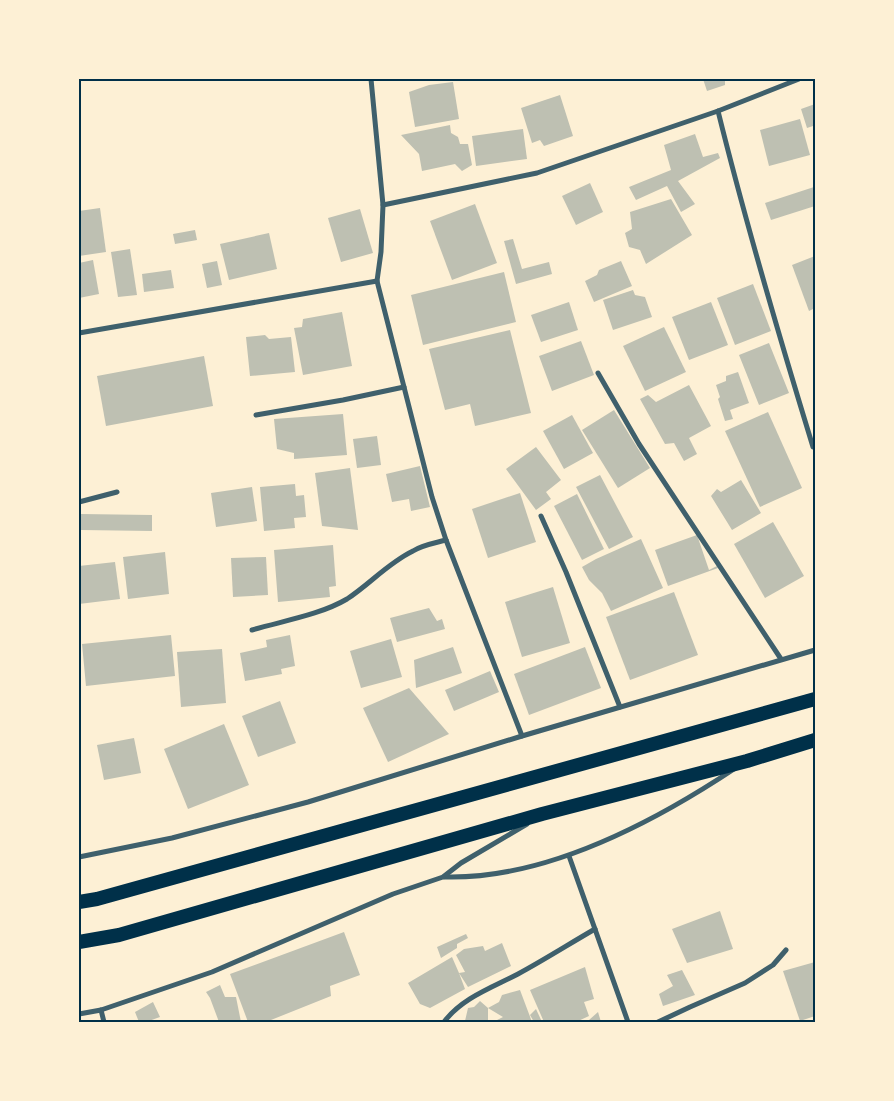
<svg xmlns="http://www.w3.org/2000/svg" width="894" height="1101" viewBox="0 0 894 1101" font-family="Poppins,sans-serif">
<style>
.building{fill:#bec0b2}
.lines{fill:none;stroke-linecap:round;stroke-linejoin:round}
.minor{stroke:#3f606c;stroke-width:5}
.trunk{stroke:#003049;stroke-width:14}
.neatline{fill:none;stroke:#003049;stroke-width:2}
</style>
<rect width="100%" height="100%" fill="#fdf0d5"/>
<g class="building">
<path d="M703 79H725V85L707 91Z"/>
<path d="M453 82 459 119 415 127 409 92 429 85Z"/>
<path d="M560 95 573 136 544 146 540 140 532 143 521 108Z"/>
<path d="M815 104V132L813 126 807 128 801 109Z"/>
<path d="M800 119 810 155 769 166 760 130Z"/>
<path d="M450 125 451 133 458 137 460 144H468L472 165 462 171 455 164 422 171 419 154 401 135Z"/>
<path d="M523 129 527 159 476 166 472 136Z"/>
<path d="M695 134 703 157 718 153 720 158 678 181 695 204 681 212 667 186 636 200 629 187 671 170 664 145Z"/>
<path d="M590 183 603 212 576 225 562 196Z"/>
<path d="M814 187 815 206 771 220 765 203Z"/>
<path d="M671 199 692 235 646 264 640 250 629 247 625 233 632 229 630 212Z"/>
<path d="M475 204 497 263 452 280 430 221Z"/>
<path d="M100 208 106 252 79 256V211Z"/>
<path d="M360 209 373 253 341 262 328 218Z"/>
<path d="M195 230 197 240 175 244 173 234Z"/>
<path d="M269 233 277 269 229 280 220 244Z"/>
<path d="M513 239 522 269 549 262 552 274 516 284 504 241Z"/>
<path d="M130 249 137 295 118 297 111 252Z"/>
<path d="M815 256V308L809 311 792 265Z"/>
<path d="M93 260 99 294 79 298V263Z"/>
<path d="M217 261 222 285 207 288 202 264Z"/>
<path d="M621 261 632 286 594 302 585 281 597 275 599 270Z"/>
<path d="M171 270 174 288 144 292 142 274Z"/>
<path d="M504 272 516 322 423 345 411 295Z"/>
<path d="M753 284 771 331 735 345 717 298Z"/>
<path d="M633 290 635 295 645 297 652 317 613 330 603 300Z"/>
<path d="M569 302 578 330 541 342 531 315Z"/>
<path d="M711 302 728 345 689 360 672 317Z"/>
<path d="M342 312 352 366 303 375 294 328 302 327 303 319Z"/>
<path d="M664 327 686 372 645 391 623 346Z"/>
<path d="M510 330 531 413 475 426 470 404 445 410 429 349Z"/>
<path d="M265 335 269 339 291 337 295 372 250 376 246 337Z"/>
<path d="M581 341 594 375 552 391 539 356Z"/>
<path d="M769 343 789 393 759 405 739 355Z"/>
<path d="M204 356 213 406 106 426 97 376Z"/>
<path d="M738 372 749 403 730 410 733 419 725 421 718 399 720 397 716 385 726 381V376Z"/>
<path d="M689 385 711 426 689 438 697 454 684 461 674 443 665 444 640 399 648 395 656 402Z"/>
<path d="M614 410 650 468 618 488 582 430Z"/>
<path d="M768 412 802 488 760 507 725 431Z"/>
<path d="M343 414 347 455 294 459V453L277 449 274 419Z"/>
<path d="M572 415 593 453 564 469 543 431Z"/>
<path d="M377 436 381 465 357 468 353 439Z"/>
<path d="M536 447 561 480 546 492 551 499 536 510 506 469Z"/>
<path d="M420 466 430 507 411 511 409 499 392 502 386 474Z"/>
<path d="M350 468 358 530 322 526 315 473Z"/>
<path d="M600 475 633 537 609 549 576 487Z"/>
<path d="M741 480 761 513 732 530 711 496 717 489 721 492Z"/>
<path d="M295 484 296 496 304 495 306 517 294 518 295 528 264 531 260 487Z"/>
<path d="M252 487 257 521 216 527 211 493Z"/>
<path d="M520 493 536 542 488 558 472 509Z"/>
<path d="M577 494 604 549 582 560 554 506Z"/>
<path d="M81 514 152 515V531L81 530Z"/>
<path d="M773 522 804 576 765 598 734 544Z"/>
<path d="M697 535 709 570 717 566 718 568 668 586 655 550Z"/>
<path d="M641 539 663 588 611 611 602 593 589 580 582 567 596 559Z"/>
<path d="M333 545 336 586 329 587 330 597 278 602 274 550Z"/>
<path d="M165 552 169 594 128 599 123 557Z"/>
<path d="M266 557 268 595 233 597 231 558Z"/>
<path d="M115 562 120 599 79 604V566Z"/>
<path d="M553 587 570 643 522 657 505 602Z"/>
<path d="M674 592 698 655 630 680 606 617Z"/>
<path d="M429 608 437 621 442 619 445 629 397 642 390 618Z"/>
<path d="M171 635 175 676 86 686 82 644Z"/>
<path d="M290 635 295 666 281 669 282 674 245 681 240 653 267 647 266 640Z"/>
<path d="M391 639 402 677 361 688 350 651Z"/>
<path d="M453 647 462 673 416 688 414 660Z"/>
<path d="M585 647 601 688 529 715 514 674Z"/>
<path d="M222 649 226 703 181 707 177 652Z"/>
<path d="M490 671 499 692 454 711 445 690Z"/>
<path d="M409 688 449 734 388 762 363 708Z"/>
<path d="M280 701 296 743 258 757 242 716Z"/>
<path d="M224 724 249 785 188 809 164 749Z"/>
<path d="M134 738 141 773 104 780 97 745Z"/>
<path d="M720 911 733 949 687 963 672 929Z"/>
<path d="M344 932 360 975 330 986 331 996 266 1022H248L230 974Z"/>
<path d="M466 934 468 938 457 944V948L441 958 437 947Z"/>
<path d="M502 943 511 966 468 987 459 973 465 989 430 1008 420 1004 408 983 452 957 459 973 465 972 456 955 464 949 483 946 485 951Z"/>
<path d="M815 962V1016L800 1021 783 971Z"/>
<path d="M585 967 594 999 584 1002 589 1016 576 1022H544L530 990Z"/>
<path d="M682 970 695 995 663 1006 659 994 673 986 667 975Z"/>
<path d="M220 985 225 997H236L241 1022H219L210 998 206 992Z"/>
<path d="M520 990 532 1022H493L503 1017 488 1008 499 1002 502 995Z"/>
<path d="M480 1001 488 1008V1022H467L465 1021 468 1008 474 1007Z"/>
<path d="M153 1002 160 1017 146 1022H139L135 1012Z"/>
<path d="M536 1009 542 1022H534L530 1015Z"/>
<path d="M598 1012 601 1022H590L589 1020Z"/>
</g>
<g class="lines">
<g class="minor">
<path d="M371 79 383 205 381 252 377 281 432 497 446 540 522 736"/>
<path d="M718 111C746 224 779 336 813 447"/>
<path d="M383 205 537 173 718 111 799 79"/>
<path d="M79 333 377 281"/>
<path d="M598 373 639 444 781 659"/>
<path d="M256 415 343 400 404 387"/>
<path d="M79 502 117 492"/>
<path d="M541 516 566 572 620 707"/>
<path d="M252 630C282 621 320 615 347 599 370 584 388 563 413 551 422 545 435 543 446 540"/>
<path d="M569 856 628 1022"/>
<path d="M79 857 172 838 308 802 522 736 815 650"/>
<path d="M444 877C545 880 651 824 734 769"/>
<path d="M101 1010 104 1022"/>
<path d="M79 1014 101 1010 212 972 393 894 443 877 461 863 527 824"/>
<path d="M444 1022C462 998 491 988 518 974 544 960 569 944 595 929"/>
<path d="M658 1022 690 1007 745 983 773 965 786 950"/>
</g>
<g class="trunk">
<path d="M79 902 97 899 815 699"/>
<path d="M79 942 119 935 542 814 747 761 815 740"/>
</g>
</g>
<rect width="894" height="1101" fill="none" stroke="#fdf0d5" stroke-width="160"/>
<rect x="80" y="80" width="734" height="941" class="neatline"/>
</svg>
